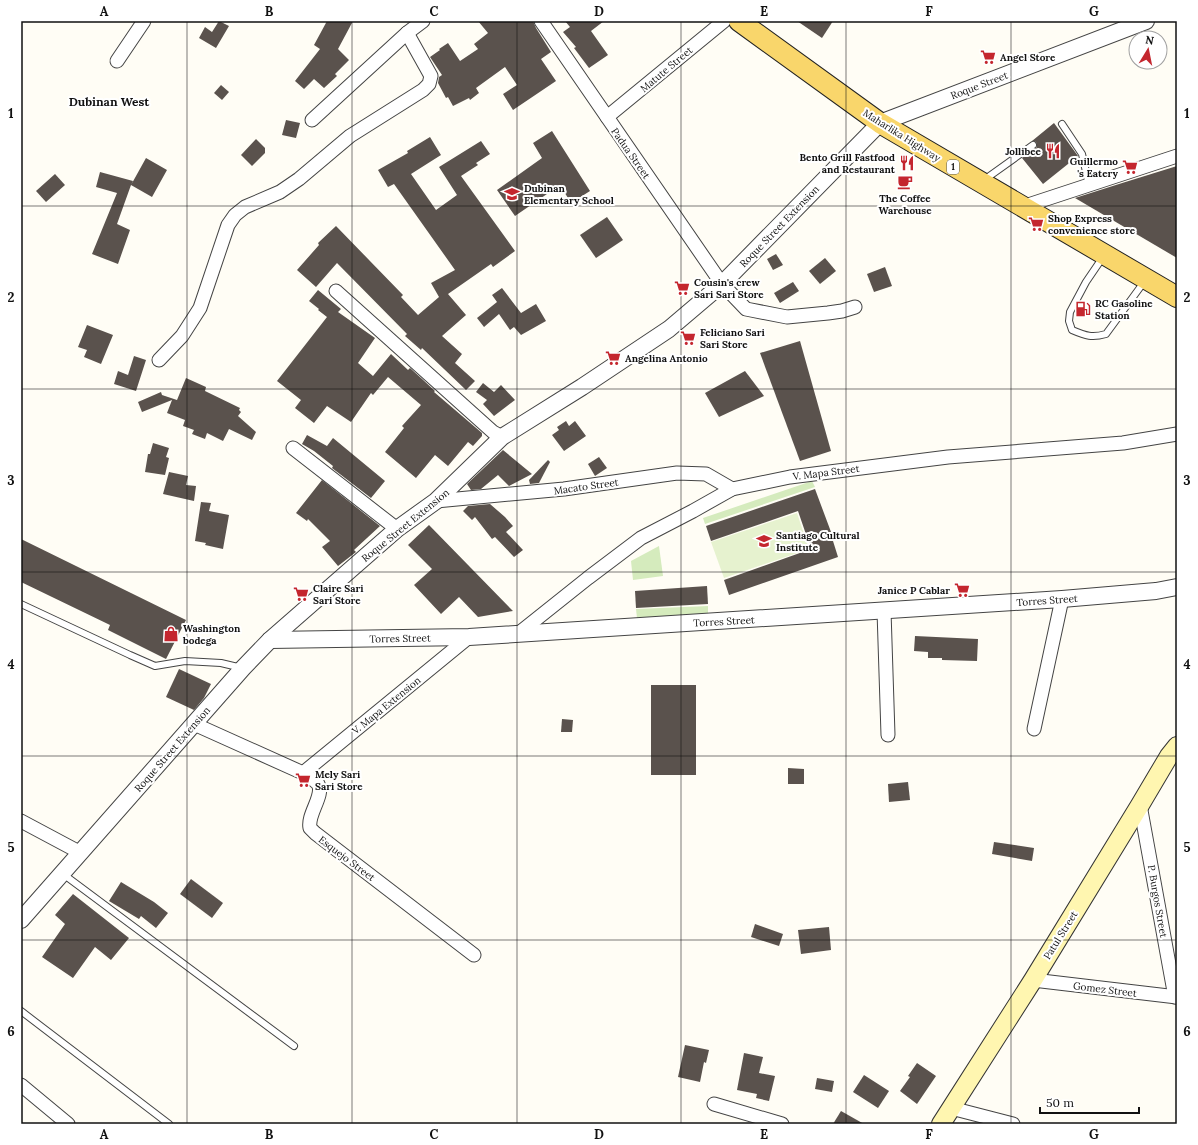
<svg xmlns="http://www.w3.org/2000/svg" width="1198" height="1145" viewBox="0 0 1198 1145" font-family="Lora,serif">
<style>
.green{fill:#d5ebbd}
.pitch{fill:#e6f2cf}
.building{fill:#5a524d}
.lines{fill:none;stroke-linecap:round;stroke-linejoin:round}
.service-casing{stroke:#444;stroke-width:8}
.minor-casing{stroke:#444;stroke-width:15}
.tertiary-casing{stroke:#444;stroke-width:18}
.secondary-casing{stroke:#333;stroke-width:20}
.primary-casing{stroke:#222;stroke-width:22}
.service{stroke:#fff;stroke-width:6}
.minor{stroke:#fff;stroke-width:13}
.tertiary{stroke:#fff;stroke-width:16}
.secondary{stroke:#fff6b0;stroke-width:18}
.primary{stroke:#f9d66b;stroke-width:20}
.grid{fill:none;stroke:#111;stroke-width:1;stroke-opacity:0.55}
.labels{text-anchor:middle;stroke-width:4;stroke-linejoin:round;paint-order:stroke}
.shield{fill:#fff;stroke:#585858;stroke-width:1}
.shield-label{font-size:9px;font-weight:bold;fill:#111}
.poi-label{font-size:10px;font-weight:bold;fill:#111;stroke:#fff;text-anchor:start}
.street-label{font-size:10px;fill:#111;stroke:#fff}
.quarter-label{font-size:12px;font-weight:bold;fill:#111;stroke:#fff}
.neatline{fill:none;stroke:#111;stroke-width:1.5}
.grid-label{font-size:13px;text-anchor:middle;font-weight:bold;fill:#111}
</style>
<rect width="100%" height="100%" fill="#fffdf5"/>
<g class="green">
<path d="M812 481 815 487 705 524 703 518Z"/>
<path d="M659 546 663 576 633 580 631 561Z"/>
<path d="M708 606V614L637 618 636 609Z"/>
</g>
<path class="pitch" d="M797 513 809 549 724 578 711 542Z"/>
<g class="building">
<path d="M219 21 229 26 216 48 199 38 205 27 212 32Z"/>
<path d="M327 21H353L338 49 349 60 335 74 337 76 324 88 314 79 304 89 295 81 320 49 314 45Z"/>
<path d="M478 21H533L536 28 551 52 541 59 556 81 513 110 503 94 517 85 505 67 476 88 479 93 470 100 469 98 453 106 448 97 446 98 438 83 439 77 442 75 430 57 440 50 439 49 448 43 460 61 478 49 474 44 488 33Z"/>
<path d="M565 21H604L591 31 608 55 589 68 574 48 576 47 563 32 570 27Z"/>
<path d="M797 21H833L822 38Z"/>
<path d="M221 85 229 92 222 100 214 93Z"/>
<path d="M286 120 300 123 296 138 282 135Z"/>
<path d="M1054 123 1078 156 1043 184 1022 158 1037 147 1036 142 1032 141Z"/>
<path d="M552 131 590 191 571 203 560 185 515 216 497 190 542 158 533 143Z"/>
<path d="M430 137 441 155 411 174 436 210 457 195 439 167 481 141 490 154 476 163 478 165 461 176 515 251 493 267 491 264 448 294 466 315 442 336 462 354 455 363 475 381 466 390 422 348 421 350 405 336 407 334 337 263 316 287 297 270 319 245 318 243 336 226 403 295 401 297 418 315 439 297 431 283 455 270 394 184 388 187 378 170 408 153 407 151Z"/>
<path d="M256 139 265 148V153L252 166 241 155Z"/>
<path d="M146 158 167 170 152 197 131 185 117 224 130 230 118 264 92 254 117 193 96 187 100 172 133 181 131 185Z"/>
<path d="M1177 166V258L1075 198 1119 184Z"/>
<path d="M55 174 65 185 46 202 36 191Z"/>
<path d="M607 217 623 240 596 258 580 235Z"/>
<path d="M776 254 783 265 773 270 767 259Z"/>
<path d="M825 258 836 271 820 284 809 271Z"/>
<path d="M885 267 892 286 874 292 867 274Z"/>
<path d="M793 282 799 291 780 303 774 293Z"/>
<path d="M502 288 521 313 536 304 546 321 521 335 514 327 510 330 499 314 484 327 477 318 497 302 492 295Z"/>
<path d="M318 290 341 309 338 312 375 338 358 363 373 376 391 354 408 370 410 368 421 378 435 391 434 392 482 433V436L473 446 468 442 448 466 435 455 416 478 385 452 404 428 402 426 421 405 388 377 373 395 371 393 351 422 327 406 314 423 295 408 301 400 277 381 327 317 318 310 319 309 309 301Z"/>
<path d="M87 325 113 335 101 364 84 357 87 350 78 347Z"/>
<path d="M800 341 831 451 800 461 760 353Z"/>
<path d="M134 356 146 360 136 391 114 384 118 371 128 375Z"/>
<path d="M745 371 764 396 719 417 705 393Z"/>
<path d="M186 378 206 387 205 391 240 408 239 410 241 412 238 416 256 432 252 440 229 429 223 441 207 433 205 439 192 434 194 430 183 426 185 420 167 413 172 400 142 412 138 402 161 392 162 395 177 400Z"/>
<path d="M483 383 494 392 501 385 515 400 494 416 483 404 487 400 476 392Z"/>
<path d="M566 421 569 426 575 421 586 436 564 451 552 435 559 430 557 427Z"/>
<path d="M307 435 327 446 333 438 385 481 371 498 332 468 333 466 314 451 302 444Z"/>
<path d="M153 443 169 448 166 457 169 458 165 475 145 472 148 454H150Z"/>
<path d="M503 450 532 474 509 486 498 475 481 489 471 490 467 484Z"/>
<path d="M599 457 607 468 595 476 588 464Z"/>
<path d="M548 460 550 462 539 483 530 484 529 480Z"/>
<path d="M169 472 188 476 186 485 196 486 194 501 163 494Z"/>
<path d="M322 480 380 526 354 550 356 552 338 566 322 547 330 541 308 519 307 521 296 513Z"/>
<path d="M815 489 834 540 833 541 838 557 729 595 724 580 811 549 798 511 711 541 706 526Z"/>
<path d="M201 502 211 503 209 511 229 515 223 549 205 545 206 543 195 541Z"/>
<path d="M490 504 505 517 513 526 506 532 523 550 514 557 495 537 492 539 475 517 472 520 463 511 468 506Z"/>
<path d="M429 525 513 611 478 617 459 597 441 614 414 585 432 569 408 545Z"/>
<path d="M21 539 186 620 166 659 108 630 110 625 21 582Z"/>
<path d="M707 586 708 604 636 608 635 591Z"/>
<path d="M915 636 978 639 977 661 942 660V658H928V652L914 651Z"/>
<path d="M179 669 211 684 204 698 194 710 166 697Z"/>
<rect x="651" y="685" width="45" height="90"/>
<path d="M562 719 573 720 572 732H561Z"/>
<path d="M788 768 804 769V784H788Z"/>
<path d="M908 782 910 800 889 802 888 784Z"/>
<path d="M994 842 1034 848 1032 861 992 854Z"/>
<path d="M191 879 223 903 212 918 180 894Z"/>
<path d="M121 882 154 902 168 913 156 928 141 916 139 919 109 901Z"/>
<path d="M73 894 129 938 111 960 95 947 73 978 42 957 65 924 55 915Z"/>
<path d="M755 924 783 934 779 946 751 937Z"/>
<path d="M829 927 831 950 801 954 798 930Z"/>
<path d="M685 1045 709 1050 706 1063 704 1062 700 1082 678 1077Z"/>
<path d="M744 1053 763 1057 759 1073 775 1076 769 1101 756 1098 757 1094 737 1090Z"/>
<path d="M917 1063 936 1076 917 1104 900 1091 910 1077 908 1076Z"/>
<path d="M864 1075 889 1091 878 1108 853 1092Z"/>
<path d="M817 1078 834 1081 832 1092 815 1089Z"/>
<path d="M841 1111 864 1124H833Z"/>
</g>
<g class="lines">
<g class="service-casing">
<g id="service">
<path d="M1062 124 1082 154 1089 185"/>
<path d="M984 180 1033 145"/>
<path d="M1103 257 1086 282 1070 312 1069 321 1072 330C1086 336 1092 338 1106 334L1144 282"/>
<path d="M21 604 130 655 155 666 185 661 221 663 242 668"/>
<path d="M63 874 294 1046"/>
<path d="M21 1011 169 1124"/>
</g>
</g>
<g class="minor-casing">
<g id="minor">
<path d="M541 21 722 284 746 309 787 317 828 313 842 311 855 307"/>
<path d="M117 61 144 21"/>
<path d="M607 117 724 21"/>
<path d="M312 120 407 33 423 21"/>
<path d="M1022 207 1177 156"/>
<path d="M336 291 493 432 502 437"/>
<path d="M159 360 182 336 200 308 228 225 235 215 245 207 280 192 299 179 350 136 423 90 429 84 431 76 407 33"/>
<path d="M293 448 397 529"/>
<path d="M436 501 564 489 677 473 706 474 732 489"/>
<path d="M884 611 888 735"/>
<path d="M519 633 588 578 641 538 693 511 732 489 790 477 948 457 1123 443 1177 434"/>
<path d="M194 724 303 773C307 776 315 780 318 784 325 795 307 814 310 828L315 833 474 955"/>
<path d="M1034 729 1062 599"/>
<path d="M303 773 469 637"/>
<path d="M1140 805 1175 997"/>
<path d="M21 821 81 853"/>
<path d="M1033 980 1177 997"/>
<path d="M21 1085 68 1124"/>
<path d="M714 1104 782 1124"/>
<path d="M951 1108 1013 1124"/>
</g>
</g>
<g class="tertiary-casing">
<g id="tertiary">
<path d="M270 640 469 637 1062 599 1156 591 1177 587"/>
<path d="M21 920 243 668 270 640 397 529 436 501 502 437 582 387 669 329 722 284 880 123 1146 21"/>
</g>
</g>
<g class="secondary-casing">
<path id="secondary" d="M941 1124 1033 980 1140 805 1169 756 1177 746"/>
</g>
<g class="primary-casing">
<path id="primary" d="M739 21 880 123 1177 297"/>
</g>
<use href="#service" class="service"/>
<use href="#minor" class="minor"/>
<use href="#tertiary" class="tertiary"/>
<use href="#secondary" class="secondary"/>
<use href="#primary" class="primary"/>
</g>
<path class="grid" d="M187 21V1124M352 21V1124M517 21V1124M681 21V1124M846 21V1124M1011 21V1124M21 206H1177M21 389H1177M21 572H1177M21 756H1177M21 940H1177"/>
<defs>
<g id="supermarket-bare" transform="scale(1.2)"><path d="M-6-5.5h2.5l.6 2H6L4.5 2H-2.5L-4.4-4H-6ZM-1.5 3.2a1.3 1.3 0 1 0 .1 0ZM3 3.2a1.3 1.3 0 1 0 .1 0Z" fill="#c4262e" stroke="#fff" stroke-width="2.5" paint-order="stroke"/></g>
<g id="restaurant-bare" transform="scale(1.2)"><path d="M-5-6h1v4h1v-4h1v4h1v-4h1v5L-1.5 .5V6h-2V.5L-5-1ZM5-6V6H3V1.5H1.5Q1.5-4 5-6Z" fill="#c4262e" stroke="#fff" stroke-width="2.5" paint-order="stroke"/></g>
<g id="cafe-bare" transform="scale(1.2)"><path d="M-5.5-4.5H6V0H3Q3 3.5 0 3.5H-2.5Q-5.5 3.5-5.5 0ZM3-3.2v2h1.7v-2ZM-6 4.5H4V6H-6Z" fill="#c4262e" stroke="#fff" stroke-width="2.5" paint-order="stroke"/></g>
<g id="school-bare" transform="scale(1.2)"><path d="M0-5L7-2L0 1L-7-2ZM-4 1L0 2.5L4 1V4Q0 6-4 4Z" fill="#c4262e" stroke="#fff" stroke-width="2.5" paint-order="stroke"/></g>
<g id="fuel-bare" transform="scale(1.2)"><path d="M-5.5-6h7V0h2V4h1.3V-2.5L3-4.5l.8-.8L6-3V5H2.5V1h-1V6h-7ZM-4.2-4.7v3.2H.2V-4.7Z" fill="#c4262e" stroke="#fff" stroke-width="2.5" paint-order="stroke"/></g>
<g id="shop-bare" transform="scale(1.2)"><path d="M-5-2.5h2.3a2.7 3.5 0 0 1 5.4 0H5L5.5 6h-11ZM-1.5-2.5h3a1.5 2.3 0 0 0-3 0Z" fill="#c4262e" stroke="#fff" stroke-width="2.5" paint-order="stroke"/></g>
</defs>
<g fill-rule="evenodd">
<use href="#supermarket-bare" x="988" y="57"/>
<use href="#restaurant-bare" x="1053" y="151"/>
<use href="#restaurant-bare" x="907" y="163"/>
<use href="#supermarket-bare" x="1130" y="167"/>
<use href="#cafe-bare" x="905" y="182"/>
<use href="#school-bare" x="512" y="194"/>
<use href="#supermarket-bare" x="1036" y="224"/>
<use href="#supermarket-bare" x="682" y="288"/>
<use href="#fuel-bare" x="1083" y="309"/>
<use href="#supermarket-bare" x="688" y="338"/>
<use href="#supermarket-bare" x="613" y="358"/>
<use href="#school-bare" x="764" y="541"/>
<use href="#supermarket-bare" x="962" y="590"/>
<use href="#supermarket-bare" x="301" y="594"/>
<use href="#shop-bare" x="171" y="634"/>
<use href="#supermarket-bare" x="303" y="780"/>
</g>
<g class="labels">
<rect class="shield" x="947" y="160" width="12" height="14" rx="3"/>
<g class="shield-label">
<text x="953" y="170">1</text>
</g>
<g class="poi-label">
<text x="1000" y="61">Angel Store</text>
<text x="1041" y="155" text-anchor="end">Jollibee</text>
<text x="895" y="161" text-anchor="end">Bento Grill Fastfood<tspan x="895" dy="12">and Restaurant</tspan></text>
<text x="1118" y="165" text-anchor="end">Guillermo<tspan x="1118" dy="12">'s Eatery</tspan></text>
<text x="524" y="192">Dubinan<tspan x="524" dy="12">Elementary School</tspan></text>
<text x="905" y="202" text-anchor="middle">The Coffee<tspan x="905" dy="12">Warehouse</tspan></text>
<text x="1048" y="222">Shop Express<tspan x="1048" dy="12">convenience store</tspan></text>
<text x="694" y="286">Cousin's crew<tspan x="694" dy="12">Sari Sari Store</tspan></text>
<text x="1095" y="307">RC Gasoline<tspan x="1095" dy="12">Station</tspan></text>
<text x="700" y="336">Feliciano Sari<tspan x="700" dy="12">Sari Store</tspan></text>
<text x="625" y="362">Angelina Antonio</text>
<text x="776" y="539">Santiago Cultural<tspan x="776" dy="12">Institute</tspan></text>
<text x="313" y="592">Claire Sari<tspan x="313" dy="12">Sari Store</tspan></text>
<text x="950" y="594" text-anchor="end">Janice P Cablar</text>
<text x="183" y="632">Washington<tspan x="183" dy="12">bodega</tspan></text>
<text x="315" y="778">Mely Sari<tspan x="315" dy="12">Sari Store</tspan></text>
</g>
<g class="street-label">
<text transform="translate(666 69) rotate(-40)" y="4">Matute Street</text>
<text transform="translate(979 85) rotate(-21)" y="4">Roque Street</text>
<text transform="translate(902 135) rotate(32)" y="4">Maharlika Highway</text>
<text transform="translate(631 153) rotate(55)" y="4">Padua Street</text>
<text transform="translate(779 226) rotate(-46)" y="4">Roque Street Extension</text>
<text transform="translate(826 472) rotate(-7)" y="4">V. Mapa Street</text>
<text transform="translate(586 486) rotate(-8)" y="4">Macato Street</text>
<text transform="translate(405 525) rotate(-39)" y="4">Roque Street Extension</text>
<text transform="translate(1047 600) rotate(-4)" y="4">Torres Street</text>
<text transform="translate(724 621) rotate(-3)" y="4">Torres Street</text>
<text transform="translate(400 638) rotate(-1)" y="4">Torres Street</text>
<text transform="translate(386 705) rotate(-39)" y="4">V. Mapa Extension</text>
<text transform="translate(172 749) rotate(-49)" y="4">Roque Street Extension</text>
<text transform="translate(347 858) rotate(37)" y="4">Esquejo Street</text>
<text transform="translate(1158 901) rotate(80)" y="4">P. Burgos Street</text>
<text transform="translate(1060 935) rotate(-58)" y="4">Patul Street</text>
<text transform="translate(1105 989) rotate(7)" y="4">Gomez Street</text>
</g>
<g class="quarter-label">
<text x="109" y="106">Dubinan West</text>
</g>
</g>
<rect width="1198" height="1145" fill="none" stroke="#ffffff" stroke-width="44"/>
<g transform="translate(1148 50) rotate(10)"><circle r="19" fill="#ffffff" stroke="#a0a0a0"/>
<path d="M0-3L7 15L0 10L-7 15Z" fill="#c4262e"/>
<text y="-6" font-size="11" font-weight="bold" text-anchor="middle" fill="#111111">N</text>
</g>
<path d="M1040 1107v6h99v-6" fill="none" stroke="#111111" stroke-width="2"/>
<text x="1046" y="1107" font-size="12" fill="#111111" stroke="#ffffff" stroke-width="3" paint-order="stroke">50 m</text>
<rect x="22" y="22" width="1154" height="1101" class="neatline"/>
<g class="grid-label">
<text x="104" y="16">A</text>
<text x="269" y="16">B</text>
<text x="434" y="16">C</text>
<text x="599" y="16">D</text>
<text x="764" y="16">E</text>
<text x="929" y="16">F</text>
<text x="1094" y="16">G</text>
<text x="11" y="118">1</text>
<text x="1187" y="118">1</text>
<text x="11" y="302">2</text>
<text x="1187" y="302">2</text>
<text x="11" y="485">3</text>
<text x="1187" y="485">3</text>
<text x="11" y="669">4</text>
<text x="1187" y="669">4</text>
<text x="11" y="852">5</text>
<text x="1187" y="852">5</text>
<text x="11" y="1036">6</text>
<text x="1187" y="1036">6</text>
<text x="104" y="1139">A</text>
<text x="269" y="1139">B</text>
<text x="434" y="1139">C</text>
<text x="599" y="1139">D</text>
<text x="764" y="1139">E</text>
<text x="929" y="1139">F</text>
<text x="1094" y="1139">G</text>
</g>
</svg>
